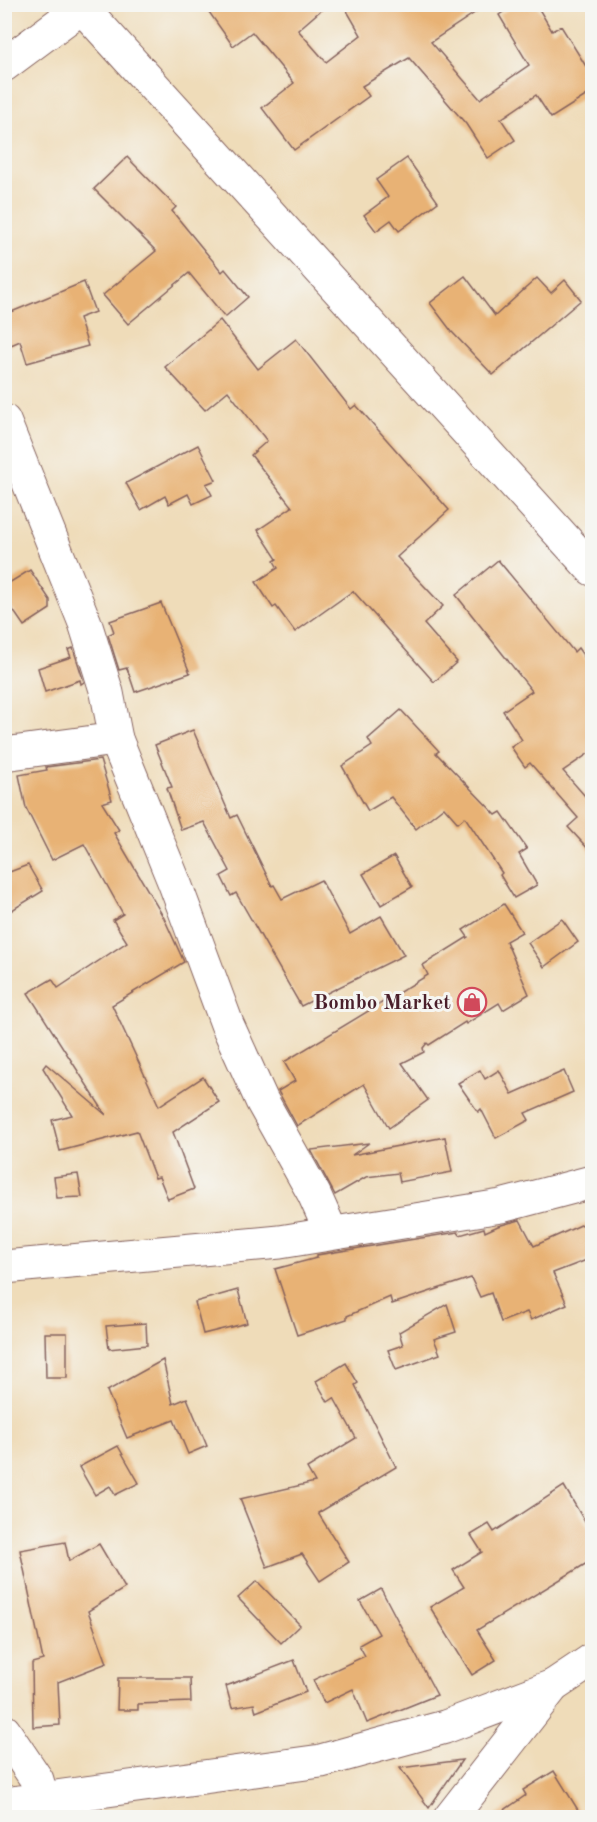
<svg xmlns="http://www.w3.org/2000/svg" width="597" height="1822" viewBox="0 0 597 1822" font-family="'Old Standard TT',serif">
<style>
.building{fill:#e8b275}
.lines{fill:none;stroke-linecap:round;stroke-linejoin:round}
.minor-casing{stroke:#84615d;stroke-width:35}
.minor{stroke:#fff;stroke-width:33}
.labels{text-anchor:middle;stroke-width:6;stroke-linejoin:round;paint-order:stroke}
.poi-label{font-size:21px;font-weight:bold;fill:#4a1f2b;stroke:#f6f6f2;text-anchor:end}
</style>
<rect width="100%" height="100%" fill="#f6f6f2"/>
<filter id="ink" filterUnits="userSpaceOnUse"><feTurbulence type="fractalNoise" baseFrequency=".0167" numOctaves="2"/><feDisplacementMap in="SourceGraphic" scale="12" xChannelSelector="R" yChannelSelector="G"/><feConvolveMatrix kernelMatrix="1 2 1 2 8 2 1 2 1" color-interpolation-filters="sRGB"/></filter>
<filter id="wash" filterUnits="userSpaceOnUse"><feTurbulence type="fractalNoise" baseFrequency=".008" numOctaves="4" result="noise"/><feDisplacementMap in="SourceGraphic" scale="24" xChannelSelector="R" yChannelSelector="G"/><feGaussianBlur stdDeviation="1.35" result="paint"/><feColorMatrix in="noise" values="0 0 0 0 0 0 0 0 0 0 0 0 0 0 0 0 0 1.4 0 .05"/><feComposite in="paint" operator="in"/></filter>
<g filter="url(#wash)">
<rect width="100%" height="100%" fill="#efdcb9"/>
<g id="blocks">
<g class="building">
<path d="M220 4H328L298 30 326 62 361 35 343 4H488L431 42 480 99 529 65 499 15 515 4H536L552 31 561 26 592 76V92L551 118 536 95 501 119 515 140 488 158 466 124 409 58 362 86 369 96 294 150 262 108 294 83 252 32 233 46 209 12Z"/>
<path d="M127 157 176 207 172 211 222 272 225 269 248 297 225 317 189 273 128 324 103 295 156 251 94 189Z"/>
<path d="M407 158 438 202 399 231 391 220 376 231 364 215 388 197 376 180Z"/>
<path d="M465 276 495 316 537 278 551 293 565 280 581 300 493 375 452 332 430 303Z"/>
<path d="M84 282 95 312 79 318 88 346 27 363 20 341 4 348V315Z"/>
<path d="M220 320 258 369 296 339 351 409 356 405 449 510 397 557 443 606 424 624 457 662 434 682 353 591 295 632 276 606 273 608 256 582 278 568 274 561 277 559 258 530 292 507 251 455 267 441 228 391 205 410 165 367Z"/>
<path d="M198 445 216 480 206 484 212 495 193 504 188 494 169 504 165 496 141 510 126 483Z"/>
<path d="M498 560 574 652 578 648 592 668V751L563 771 592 804V853L568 827 578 818 530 763 525 767 511 747 522 740 503 711 532 691 456 595Z"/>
<path d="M30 570 50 600V609L24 626 4 597V586Z"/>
<path d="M161 603 190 673 135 692 127 668 119 670 108 635 114 632 110 621Z"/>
<path d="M73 648 84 682 81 684 80 680 45 692 38 668 71 657 68 650Z"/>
<path d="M401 710 439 751 436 753 496 815 501 812 527 849 519 854 537 885 514 898 500 875 502 873 465 817 458 823 444 807 416 829 391 797 368 811 342 766 372 746 368 739Z"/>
<path d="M193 730 231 818 237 815 272 886 274 885 282 899 321 880 350 934 381 916 404 955 301 1006 236 893 231 896 221 876 230 871 204 822 181 830 167 788 172 787 155 745Z"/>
<path d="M100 760 112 800 102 803 119 830 114 833 164 918 184 962 112 1005 159 1106 203 1077 219 1102 173 1132 194 1189 168 1199 159 1177 155 1178 137 1131 60 1151 52 1120 72 1115 43 1068 46 1064 106 1115 28 993 52 979 58 988 127 942 113 920 123 914 84 844 52 860 26 808 19 775 47 770 46 767Z"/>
<path d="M394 856 412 887 381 905 363 874Z"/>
<path d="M28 865 43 891 4 915V874Z"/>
<path d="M504 904 522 932 506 941 529 994 503 1010 499 1003 466 1024 465 1022 429 1045 427 1043 423 1048 424 1052 402 1063 428 1100 389 1128 364 1084 297 1126 278 1091 295 1081 284 1062 428 975 423 965 468 937 463 930Z"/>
<path d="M562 919 578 942 544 967 528 943Z"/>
<path d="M480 1070 485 1079 499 1070 512 1094 564 1071 573 1092 525 1113 529 1120 496 1138 481 1109 478 1112 458 1083Z"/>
<path d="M445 1137 452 1172 400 1182 398 1173 366 1177 335 1195 311 1150 369 1143 352 1155Z"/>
<path d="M78 1174 82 1197 57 1198 54 1177Z"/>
<path d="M520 1220 534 1246 592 1220V1258L553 1273 567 1304 531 1320 527 1312 501 1322 491 1293 480 1297 471 1278 392 1304 390 1297 347 1316V1319L297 1335 275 1269 317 1258V1255L458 1232 460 1235 484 1228 485 1232 498 1226Z"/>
<path d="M238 1290 247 1323 203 1334 195 1302Z"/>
<path d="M447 1304 456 1332 434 1339 440 1354 396 1370 388 1350 403 1345 399 1332Z"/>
<path d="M146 1323 147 1345 109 1349 106 1326Z"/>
<path d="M45 1333H67V1378H46Z"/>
<path d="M163 1360 173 1404 187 1398 207 1446 188 1454 174 1420 127 1438 107 1391Z"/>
<path d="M346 1363 358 1383 355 1385 396 1467 318 1513 349 1562 320 1581 302 1554 267 1567 240 1499 315 1482 307 1468 356 1438 334 1398 328 1402 316 1381Z"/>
<path d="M118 1446 139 1483 115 1495 110 1486 95 1495 79 1467Z"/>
<path d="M564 1486 592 1534V1560L477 1630 496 1660 472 1675 430 1607 464 1587 453 1570 482 1552 471 1535 489 1524 494 1532Z"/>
<path d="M65 1542 69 1561 99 1544 125 1588 88 1611 107 1663 58 1682 60 1725 33 1727 32 1663 43 1660 20 1550Z"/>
<path d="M257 1581 300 1625 281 1643 238 1598Z"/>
<path d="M381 1589 437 1695 367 1723 353 1689 324 1703 313 1680 365 1656 359 1645 379 1634 360 1601Z"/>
<path d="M294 1660 306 1692 256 1712 254 1704 232 1708 226 1686Z"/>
<path d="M118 1678H190L191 1702 138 1704V1710H117Z"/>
<path d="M462 1760 429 1808 400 1768Z"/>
<path d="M554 1771 583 1818H493L526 1795 523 1790Z"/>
</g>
</g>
</g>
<g filter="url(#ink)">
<use href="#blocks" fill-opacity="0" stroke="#84615d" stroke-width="1.5"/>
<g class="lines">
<g class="minor-casing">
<g id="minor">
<path d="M79 4 592 569"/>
<path d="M4 65 82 7"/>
<path d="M4 421 85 623 107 693 116 739 175 884 227 1024 262 1101 314 1194 331 1232"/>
<path d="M4 754 116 739"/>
<path d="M4 1267 280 1242 501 1206 592 1182"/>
<path d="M4 1731 37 1780 48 1818"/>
<path d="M4 1804 321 1761 445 1727 553 1686"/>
<path d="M450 1818 553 1686 592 1660"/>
</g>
</g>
<use href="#minor" class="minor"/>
</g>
</g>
<defs>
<g id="shop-ring" transform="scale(1.5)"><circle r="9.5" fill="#f6f6f2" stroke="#d1495b" stroke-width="1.5"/><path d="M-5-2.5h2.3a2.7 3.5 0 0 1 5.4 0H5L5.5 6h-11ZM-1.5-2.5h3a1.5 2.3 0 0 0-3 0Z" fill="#d1495b"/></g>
</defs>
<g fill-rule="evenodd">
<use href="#shop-ring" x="472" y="1002"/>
</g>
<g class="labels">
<g class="poi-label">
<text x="451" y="1009">Bombo Market</text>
</g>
</g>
<rect width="597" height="1822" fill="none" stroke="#f6f6f2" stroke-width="24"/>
</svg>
